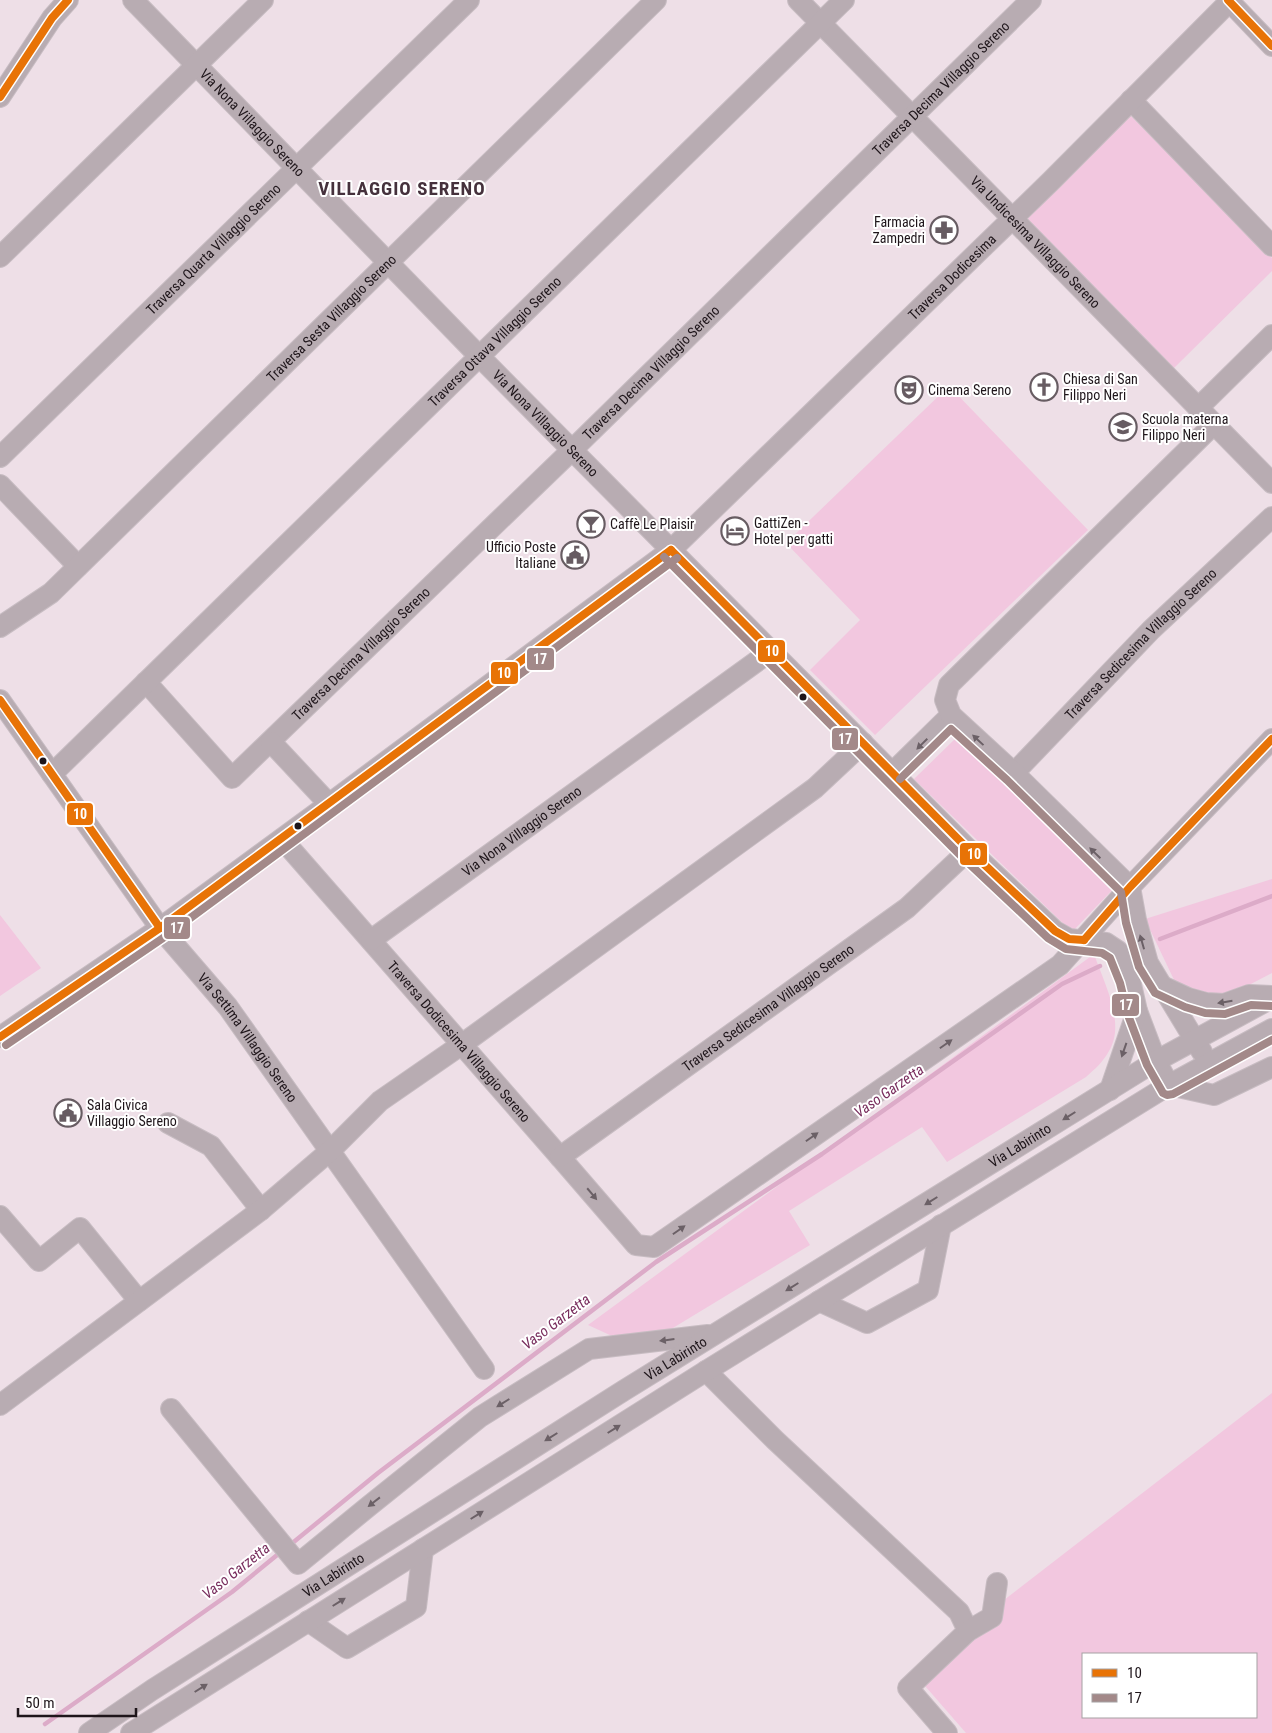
<svg xmlns="http://www.w3.org/2000/svg" width="1272" height="1733" viewBox="0 0 1272 1733" font-family="'Roboto Condensed',sans-serif">
<style>
.green{fill:#f2c7df;fill-rule:evenodd}
.lines{fill:none;stroke-linecap:round;stroke-linejoin:round}
.stream{stroke:#dcabc8;stroke-width:4.5}
.minor-casing{stroke:#c7bcc2;stroke-width:22}
.minor{stroke:#b8acb2;stroke-width:20}
.bus-1-casing{stroke:#fff;stroke-width:11}
.bus-2-casing{stroke:#fff;stroke-width:11}
.bus-1{stroke:#e87306;stroke-width:8}
.bus-2{stroke:#a38989;stroke-width:8}
.oneway{fill:#6b6066}
.bus-dot{fill:#1e151a;stroke:#fff;stroke-width:2}
.labels{text-anchor:middle;stroke-width:4;stroke-linejoin:round;paint-order:stroke}
.street-label{font-size:14px;fill:#1e151a;stroke:#fff}
.poi-label{font-size:14px;fill:#1e151a;stroke:#fff;text-anchor:start}
.water-label{font-size:15px;font-style:italic;fill:#792e5e;stroke:#fff}
.district-label{font-size:19px;font-weight:bold;letter-spacing:1px;fill:#45313c;stroke:#fff}
.line-badge{stroke:#fff;stroke-width:2}
.badge-label{font-size:14px;text-anchor:middle;font-weight:bold;fill:#fff}
</style>
<rect width="100%" height="100%" fill="#eedfe7"/>
<g class="green">
<path d="M1130 115 1272 258V271L1173 369 1024 221Z"/>
<path d="M949 386 1088 530 875 735 810 670 860 620 786 543Z"/>
<path d="M957 737 1117 885 1072 932 914 779Z"/>
<path d="M1272 879V973L1222 999 1176 984 1145 919Z"/>
<path d="M0 915 41 968 0 996Z"/>
<path d="M1094 954C1104 983 1126 1023 1109 1051 1103 1062 1095 1069 1086 1077L947 1162 922 1127 789 1211 810 1245 658 1337 625 1342 588 1325Z"/>
<path d="M1272 1393V1733H966L912 1671ZM1083 1654H1256V1717H1083Z"/>
</g>
<g class="lines">
<g class="stream">
<path d="M1160 939 1272 896"/>
<path d="M290 1545 378 1473 656 1262 822 1154 1062 984 1100 966"/>
<path d="M45 1724 232 1592 282 1551"/>
</g>
<g class="minor-casing">
<g id="minor">
<path id="s1" d="M133 0 479 356 771 651 969 850 1055 931 1069 939 1106 943 1118 951 1130 980 1137 1011 1156 1061 1169 1085 1214 1095 1272 1067"/>
<path id="s2" d="M798 0 1272 483"/>
<path d="M1228 0 1272 46"/>
<path d="M0 97 52 18 68 0"/>
<path d="M1131 100 1272 246"/>
<path d="M0 257 263 0"/>
<path d="M1198 408 1272 335"/>
<path id="s3" d="M0 457 469 0"/>
<path d="M0 485 78 566"/>
<path id="s4" d="M0 627 51 593 656 0"/>
<path id="s5" d="M146 682 232 778 572 450 1031 0"/>
<path id="s6" d="M0 700 160 928 228 1007 484 1369"/>
<path d="M271 742 329 804"/>
<path d="M893 772 951 715"/>
<path id="s7" d="M1014 773 1151 630 1272 517"/>
<path id="s8" d="M52 774 844 0"/>
<path id="s9" d="M282 839 560 1157 636 1245 654 1247 1060 965 1130 887 1272 739"/>
<path id="s10" d="M371 940 771 651"/>
<path d="M1162 986 1188 998 1206 1003 1224 1004 1249 995 1272 996"/>
<path id="s11" d="M0 1037 160 928 329 804 671 550 1051 181 1231 0"/>
<path d="M1202 1052 1148 963 1136 920 1130 887 1014 773 951 715 945 700 949 685 1213 425"/>
<path d="M1110 1090 1137 1011"/>
<path d="M168 1123 211 1146 261 1210"/>
<path id="s12" d="M560 1157 907 908 969 850"/>
<path d="M0 1216 39 1261 80 1228 139 1301"/>
<path d="M819 1301 867 1323 928 1290 941 1225"/>
<path d="M706 1371 775 1440 959 1612 968 1631 908 1688 947 1733"/>
<path d="M0 1405 261 1210 331 1150 380 1101 461 1045 815 788 863 743"/>
<path d="M171 1409 298 1564 369 1506 480 1417 589 1349 708 1335"/>
<path d="M308 1621 347 1648 416 1607 423 1549"/>
<path d="M968 1631 992 1617 997 1583"/>
<path id="s13" d="M89 1733 152 1690 623 1391 1156 1061 1272 998"/>
<path d="M131 1733 706 1371 1169 1085 1272 1029"/>
</g>
</g>
<use href="#minor" class="minor"/>
<g class="bus-1-casing">
<g id="bus-1">
<path d="M1228 0 1272 46"/>
<path d="M0 97 52 18 68 0"/>
<path d="M671 550 969 850 1055 931 1069 939 1084 940"/>
<path d="M0 700 160 928"/>
<path d="M1084 940 1130 887 1272 739"/>
<path d="M0 1037 160 928 671 550"/>
</g>
</g>
<g class="bus-2-casing">
<g id="bus-2">
<path d="M664 557 962 857 1048 938 1066 949 1102 953 1110 958 1120 983 1128 1015 1147 1065 1163 1093 1167 1095 1173 1094 1272 1040"/>
<path d="M900 779 951 729 1007 780 1121 892 1126 923 1139 967 1155 993 1185 1007 1205 1013 1225 1014 1251 1005 1272 1006"/>
<path d="M6 1045 166 936 677 558"/>
</g>
</g>
<use href="#bus-1" class="bus-1"/>
<use href="#bus-2" class="bus-2"/>
</g>
<defs><path id="oneway-solid" d="M-6-.8H1V-3.2L6.5 0L1 3.2V.8H-6Z" transform="scale(1.25)"/></defs>
<g class="oneway">
<use href="#oneway-solid" transform="translate(978 740) rotate(-137)"/>
<use href="#oneway-solid" transform="translate(922 744) rotate(135)"/>
<use href="#oneway-solid" transform="translate(1095 853) rotate(-136)"/>
<use href="#oneway-solid" transform="translate(1142 942) rotate(-106)"/>
<use href="#oneway-solid" transform="translate(1225 1002) rotate(171)"/>
<use href="#oneway-solid" transform="translate(946 1044) rotate(-35)"/>
<use href="#oneway-solid" transform="translate(1124 1050) rotate(109)"/>
<use href="#oneway-solid" transform="translate(1069 1116) rotate(148)"/>
<use href="#oneway-solid" transform="translate(812 1137) rotate(-35)"/>
<use href="#oneway-solid" transform="translate(592 1194) rotate(50)"/>
<use href="#oneway-solid" transform="translate(931 1201) rotate(148)"/>
<use href="#oneway-solid" transform="translate(679 1230) rotate(-35)"/>
<use href="#oneway-solid" transform="translate(792 1287) rotate(148)"/>
<use href="#oneway-solid" transform="translate(667 1340) rotate(173)"/>
<use href="#oneway-solid" transform="translate(503 1403) rotate(148)"/>
<use href="#oneway-solid" transform="translate(614 1429) rotate(-32)"/>
<use href="#oneway-solid" transform="translate(551 1437) rotate(148)"/>
<use href="#oneway-solid" transform="translate(374 1502) rotate(142)"/>
<use href="#oneway-solid" transform="translate(477 1515) rotate(-32)"/>
<use href="#oneway-solid" transform="translate(339 1602) rotate(-32)"/>
<use href="#oneway-solid" transform="translate(201 1688) rotate(-32)"/>
</g>
<defs>
<g id="pharmacy-ring" transform="scale(1.4375)"><circle r="9.5" fill="#fff" stroke="#675c62" stroke-width="1.5"/><path d="M-2-6h4v4h4v4h-4v4h-4v-4h-4v-4h4Z" fill="#675c62"/></g>
<g id="church-ring" transform="scale(1.4375)"><circle r="9.5" fill="#fff" stroke="#675c62" stroke-width="1.5"/><path d="M-1.2-6h2.4v3.5h3.3v2.4h-3.3V6h-2.4V-.1h-3.3v-2.4h3.3Z" fill="#675c62"/></g>
<g id="theatre-ring" transform="scale(1.4375)"><circle r="9.5" fill="#fff" stroke="#675c62" stroke-width="1.5"/><path d="M-5-5.5Q0-4 5-5.5V0Q5 5 0 6Q-5 5-5 0ZM-3.3-2.5H-1v1.5H-3.3ZM1-2.5H3.3v1.5H1ZM-2.8 1Q0 5.5 2.8 1Z" fill="#675c62"/></g>
<g id="school-ring" transform="scale(1.4375)"><circle r="9.5" fill="#fff" stroke="#675c62" stroke-width="1.5"/><path d="M0-5L7-2L0 1L-7-2ZM-4 1L0 2.5L4 1V4Q0 6-4 4Z" fill="#675c62"/></g>
<g id="bar-ring" transform="scale(1.4375)"><circle r="9.5" fill="#fff" stroke="#675c62" stroke-width="1.5"/><path d="M-6-5H6L.8 .8V4.5H3.5V6h-7V4.5H-.8V.8Z" fill="#675c62"/></g>
<g id="hotel-ring" transform="scale(1.4375)"><circle r="9.5" fill="#fff" stroke="#675c62" stroke-width="1.5"/><path d="M-6-4.5h1.5V1H6V5H4.5V3h-9V5H-6ZM-4 0a1.8 1.8 0 1 1 3.6 0ZM.5 0V-2.5h3Q6-2.5 6 0Z" fill="#675c62"/></g>
<g id="civic-ring" transform="scale(1.4375)"><circle r="9.5" fill="#fff" stroke="#675c62" stroke-width="1.5"/><path d="M-.6-6.5H3V-4.5H.6V-3L4-1V1h2V6H-6V1h2V-1L-.6-3ZM-1.2 2.5V6h2.4V2.5Z" fill="#675c62"/></g>
</defs>
<g fill-rule="evenodd">
<use href="#pharmacy-ring" x="944" y="230"/>
<use href="#church-ring" x="1044" y="387"/>
<use href="#theatre-ring" x="909" y="390"/>
<use href="#school-ring" x="1123" y="427"/>
<use href="#bar-ring" x="591" y="524"/>
<use href="#hotel-ring" x="735" y="531"/>
<use href="#civic-ring" x="575" y="555"/>
<use href="#civic-ring" x="68" y="1113"/>
</g>
<g class="bus-dot">
<circle cx="803" cy="697" r="4.5"/>
<circle cx="43" cy="761" r="4.5"/>
<circle cx="298" cy="826" r="4.5"/>
</g>
<g class="labels">
<g class="street-label">
<text dy="5" stroke="none"><textPath href="#s5" startOffset="1118">Traversa Decima Villaggio Sereno</textPath></text>
<text dy="5" stroke="none"><textPath href="#s1" startOffset="171">Via Nona Villaggio Sereno</textPath></text>
<text dy="5" stroke="none"><textPath href="#s2" startOffset="339">Via Undicesima Villaggio Sereno</textPath></text>
<text dy="5" stroke="none"><textPath href="#s3" startOffset="298">Traversa Quarta Villaggio Sereno</textPath></text>
<text dy="5" stroke="none"><textPath href="#s11" startOffset="1221">Traversa Dodicesima</textPath></text>
<text dy="5" stroke="none"><textPath href="#s4" startOffset="454">Traversa Sesta Villaggio Sereno</textPath></text>
<text dy="5" stroke="none"><textPath href="#s8" startOffset="619">Traversa Ottava Villaggio Sereno</textPath></text>
<text dy="5" stroke="none"><textPath href="#s5" startOffset="712">Traversa Decima Villaggio Sereno</textPath></text>
<text dy="5" stroke="none"><textPath href="#s1" startOffset="591">Via Nona Villaggio Sereno</textPath></text>
<text dy="5" stroke="none"><textPath href="#s7" startOffset="181">Traversa Sedicesima Villaggio Sereno</textPath></text>
<text dy="5" stroke="none"><textPath href="#s5" startOffset="308">Traversa Decima Villaggio Sereno</textPath></text>
<text dy="5" stroke="none"><textPath href="#s10" startOffset="186">Via Nona Villaggio Sereno</textPath></text>
<text dy="5" stroke="none"><textPath href="#s12" startOffset="256">Traversa Sedicesima Villaggio Sereno</textPath></text>
<text dy="5" stroke="none"><textPath href="#s6" startOffset="419">Via Settima Villaggio Sereno</textPath></text>
<text dy="5" stroke="none"><textPath href="#s9" startOffset="269">Traversa Dodicesima Villaggio Sereno</textPath></text>
<text dy="5" stroke="none"><textPath href="#s13" startOffset="1101">Via Labirinto</textPath></text>
<text dy="5" stroke="none"><textPath href="#s13" startOffset="696">Via Labirinto</textPath></text>
<text dy="5" stroke="none"><textPath href="#s13" startOffset="291">Via Labirinto</textPath></text>
</g>
<g class="poi-label">
<text x="925" y="227" text-anchor="end">Farmacia<tspan x="925" dy="16">Zampedri</tspan></text>
<text x="1063" y="384">Chiesa di San<tspan x="1063" dy="16">Filippo Neri</tspan></text>
<text x="928" y="395">Cinema Sereno</text>
<text x="1142" y="424">Scuola materna<tspan x="1142" dy="16">Filippo Neri</tspan></text>
<text x="754" y="528">GattiZen -<tspan x="754" dy="16">Hotel per gatti</tspan></text>
<text x="610" y="529">Caffè Le Plaisir</text>
<text x="556" y="552" text-anchor="end">Ufficio Poste<tspan x="556" dy="16">Italiane</tspan></text>
<text x="87" y="1110">Sala Civica<tspan x="87" dy="16">Villaggio Sereno</tspan></text>
</g>
<g class="water-label">
<text transform="translate(889 1091) rotate(-35)" y="5">Vaso Garzetta</text>
<text transform="translate(556 1322) rotate(-37)" y="5">Vaso Garzetta</text>
<text transform="translate(236 1571) rotate(-38)" y="5">Vaso Garzetta</text>
</g>
<g class="district-label">
<text x="402" y="195">VILLAGGIO SERENO</text>
</g>
</g>
<g class="line-badge">
<rect x="757" y="639" width="29" height="24" rx="5" fill="#e87306"/>
<rect x="526" y="647" width="29" height="24" rx="5" fill="#a38989"/>
<rect x="490" y="661" width="29" height="24" rx="5" fill="#e87306"/>
<rect x="831" y="727" width="28" height="24" rx="5" fill="#a38989"/>
<rect x="66" y="802" width="28" height="24" rx="5" fill="#e87306"/>
<rect x="959" y="842" width="29" height="24" rx="5" fill="#e87306"/>
<rect x="163" y="916" width="28" height="24" rx="5" fill="#a38989"/>
<rect x="1111" y="993" width="29" height="24" rx="5" fill="#a38989"/>
</g>
<g class="badge-label">
<text x="772" y="656">10</text>
<text x="540" y="664">17</text>
<text x="504" y="678">10</text>
<text x="845" y="744">17</text>
<text x="80" y="819">10</text>
<text x="974" y="859">10</text>
<text x="177" y="933">17</text>
<text x="1126" y="1010">17</text>
</g>
<rect x="1082" y="1653" width="175" height="65" fill="#ffffff" stroke="#a5a1a3"/>
<rect x="1092" y="1669" width="25" height="8" fill="#e87306" stroke="#a5a1a3"/>
<text x="1127" y="1678" font-size="15" fill="#1e151a">10</text>
<rect x="1092" y="1694" width="25" height="8" fill="#a38989" stroke="#a5a1a3"/>
<text x="1127" y="1703" font-size="15" fill="#1e151a">17</text>
<path d="M18 1708v8h118v-8" fill="none" stroke="#1e151a" stroke-width="2.5"/>
<text x="25" y="1708" font-size="15" fill="#1e151a" stroke="#ffffff" stroke-width="4" paint-order="stroke">50 m</text>
</svg>
